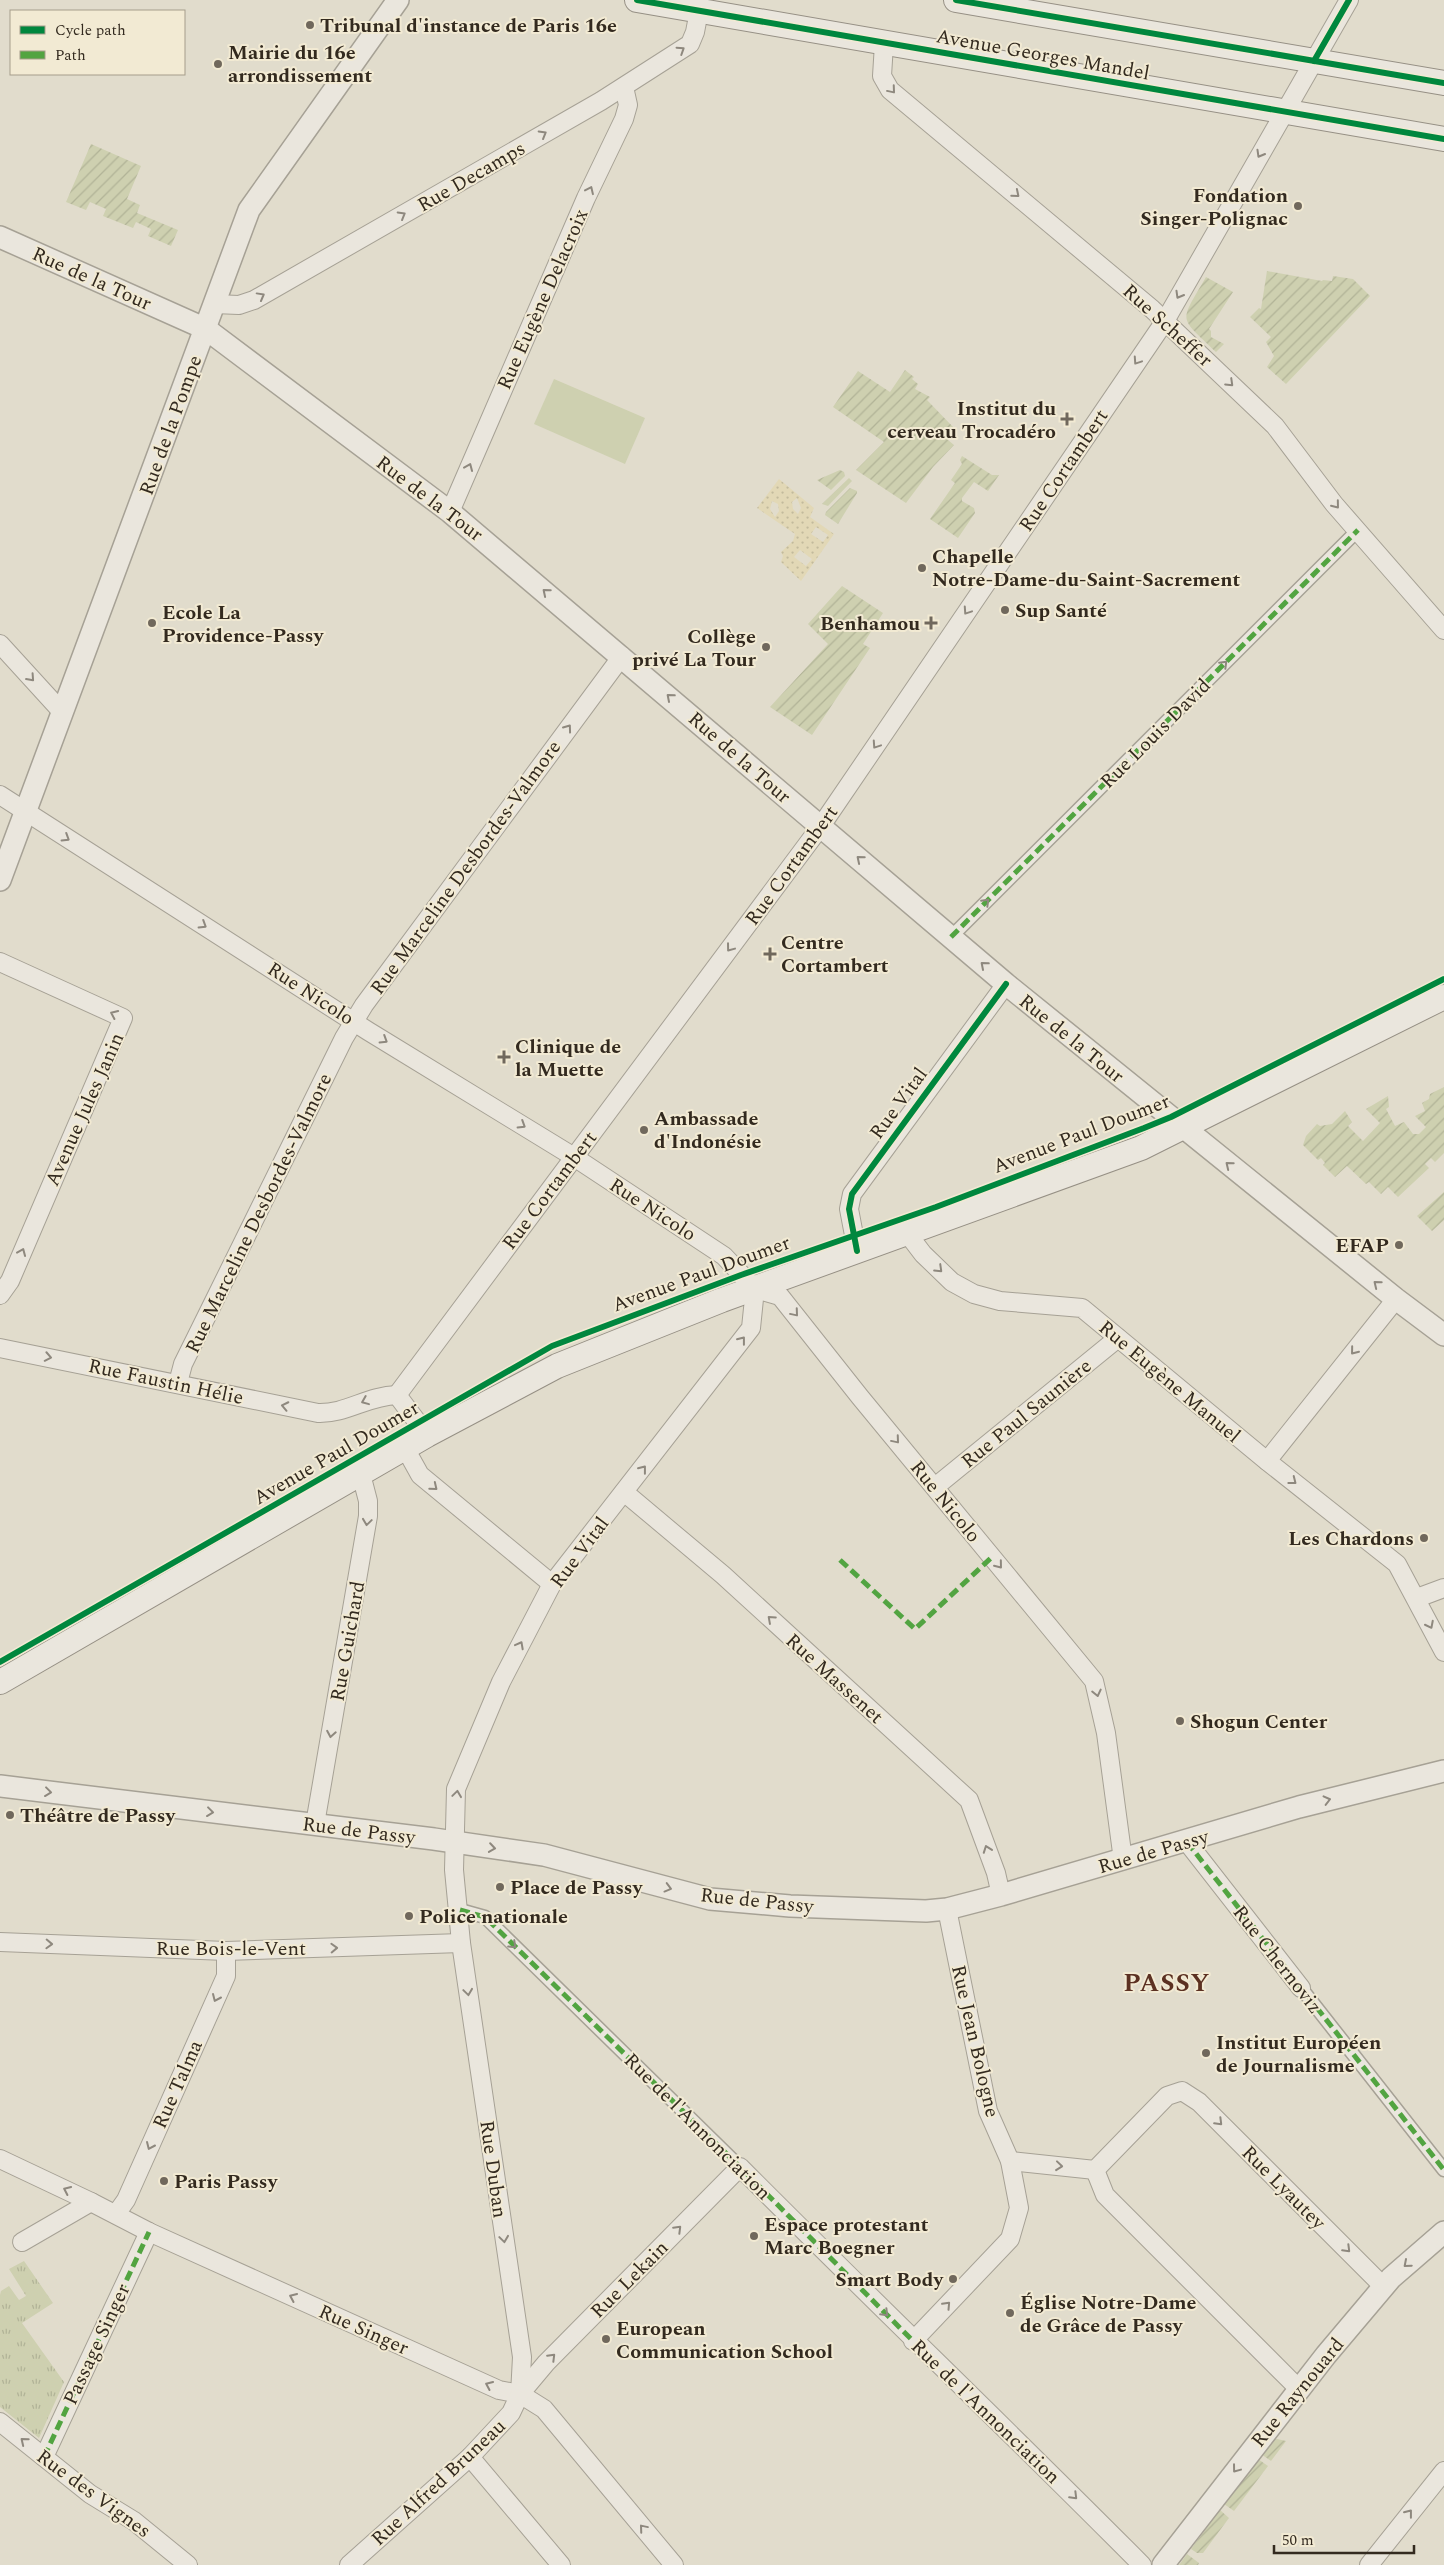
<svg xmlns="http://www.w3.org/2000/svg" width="1444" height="2565" viewBox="0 0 1444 2565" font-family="Spectral,serif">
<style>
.grass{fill:url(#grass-tufts)}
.sand{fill:url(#sand-dots);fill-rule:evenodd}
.park{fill:#ced0b0}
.garden{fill:url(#garden-furrows)}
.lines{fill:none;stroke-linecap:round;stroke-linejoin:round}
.pedestrian-casing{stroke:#a6a195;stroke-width:15}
.minor-casing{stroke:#a6a195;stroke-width:20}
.tertiary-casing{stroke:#a6a195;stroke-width:24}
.secondary-casing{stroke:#969085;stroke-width:26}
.pedestrian{stroke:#eae6dd;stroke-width:12}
.minor{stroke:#eae6dd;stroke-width:18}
.tertiary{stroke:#eae6dd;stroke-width:21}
.secondary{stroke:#eae6dd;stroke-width:24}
.quiet{stroke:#52a441;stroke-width:5;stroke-dasharray:10 5;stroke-linecap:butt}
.cycleway-casing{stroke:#f2ead3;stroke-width:9}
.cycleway{stroke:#00873e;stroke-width:6}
.oneway{stroke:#8e887e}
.poi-dot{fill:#70685c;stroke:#f2ead3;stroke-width:2}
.labels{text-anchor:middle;stroke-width:4;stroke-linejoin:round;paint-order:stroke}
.poi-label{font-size:20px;font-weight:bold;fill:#332a1f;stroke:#f2ead3;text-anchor:start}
.street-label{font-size:20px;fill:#332a1f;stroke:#f2ead3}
.district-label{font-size:25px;font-weight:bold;letter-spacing:1px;fill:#5c3122;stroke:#f2ead3}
</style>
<defs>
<pattern id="grass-tufts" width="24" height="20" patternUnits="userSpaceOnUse" patternTransform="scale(1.25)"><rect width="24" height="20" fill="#ced0b0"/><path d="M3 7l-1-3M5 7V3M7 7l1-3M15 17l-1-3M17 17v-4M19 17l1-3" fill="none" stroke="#b1b397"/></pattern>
<pattern id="sand-dots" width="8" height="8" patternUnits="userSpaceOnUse" patternTransform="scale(1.25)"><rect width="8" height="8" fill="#e2d8b6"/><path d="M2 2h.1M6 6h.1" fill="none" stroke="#c2ba9c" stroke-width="1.8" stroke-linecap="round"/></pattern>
<pattern id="garden-furrows" width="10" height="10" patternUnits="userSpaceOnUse" patternTransform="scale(1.25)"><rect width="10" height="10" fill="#ced0b0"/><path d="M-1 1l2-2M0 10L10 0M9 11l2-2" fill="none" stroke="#b1b397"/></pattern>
</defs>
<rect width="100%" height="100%" fill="#e1dccc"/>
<path class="grass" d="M24 2261 53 2303 22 2323 64 2382 39 2438 0 2407V2295L1 2291 9 2286 19 2300 26 2296 9 2269Z"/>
<path class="sand" d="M779 479 814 508 810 517 834 534 801 581 781 562 783 556 781 552 793 541 795 534 757 508ZM797 498 801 508 798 514 793 509 792 502ZM772 501 778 504 779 511 775 517 770 509ZM816 527 828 535 823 542 811 534ZM800 550 812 559 806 566 794 557Z"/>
<path class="park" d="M554 379 645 418 625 464 534 424Z"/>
<g class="garden">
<path d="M91 144 141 166 127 199 140 205 137 213 178 230 171 246 148 236 151 229 136 222 133 228 103 216 106 209 90 202 86 210 66 202Z"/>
<path d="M1267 271 1322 281 1323 280 1332 281 1333 276 1353 279 1370 296 1286 384 1267 367 1274 356 1266 342 1271 337 1250 317 1259 308 1261 309Z"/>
<path d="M1206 277 1233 292 1209 329 1211 331V337L1224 344 1216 352C1178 315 1179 324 1206 277Z"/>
<path d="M905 370 914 377 912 379 918 384 915 389 930 397 927 400 954 428 948 434V440L954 445 933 467 906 503 856 470 884 442 833 407 858 371 890 392Z"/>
<path d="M962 456 992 475H999L988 491 974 482 962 498V501L974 508 975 513 958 538 930 519 955 483 951 480 962 464 960 460Z"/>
<path d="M840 470 844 472 845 476 831 490 817 480Z"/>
<path d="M849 478 852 481 828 506 822 504Z"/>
<path d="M850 488 857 491V493L838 524 825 515 826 512Z"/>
<path d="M842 586 883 613 863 644 870 648 812 735 770 707 828 644 808 624Z"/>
<path d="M1444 1087V1153L1435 1162 1431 1158 1425 1164 1429 1168 1398 1197 1388 1187 1381 1194 1369 1182 1366 1184 1347 1166 1335 1177 1323 1165 1325 1163 1321 1158 1318 1160 1303 1145 1306 1136 1317 1124 1320 1126 1332 1124 1345 1111 1352 1122 1348 1126 1363 1141 1380 1123 1366 1109 1388 1096 1389 1107 1386 1109 1395 1126 1404 1122 1413 1134H1419L1426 1127 1415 1116 1425 1111 1422 1103 1429 1099 1430 1094Z"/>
<path d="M1444 1192V1220L1432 1231 1417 1216Z"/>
<path d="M1273 2438 1286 2441 1271 2461 1261 2454Z"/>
<path d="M1258 2459 1268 2466 1234 2511 1224 2504Z"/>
<path d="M1220 2510 1229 2518 1203 2553H1197L1191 2549Z"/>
<path d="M1187 2554 1199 2563 1198 2565H1179Z"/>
</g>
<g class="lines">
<g class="pedestrian-casing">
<g id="pedestrian">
<path d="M951 937 1358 530"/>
<path d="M460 1910 485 1917 740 2167"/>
<path d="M1301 1988 1444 2170"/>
</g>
</g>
<g class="minor-casing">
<g id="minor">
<path d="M884 44 882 76 890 90 1152 309 1275 426 1334 504 1444 630"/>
<path d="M214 304 239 305 254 300 601 101 690 44 695 32 699 11"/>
<path d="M450 512 586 198 624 119 628 105 624 87"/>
<path d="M0 644 63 713"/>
<path d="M0 795 368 1031 574 1157 724 1256 755 1289 780 1296 860 1397 1094 1681 1106 1733 1123 1860"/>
<path d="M0 962 123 1018 10 1281 0 1295"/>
<path d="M907 1233 923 1254 952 1282 974 1294 1000 1301 1082 1308 1267 1461 1397 1564 1444 1652"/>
<path d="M857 1251 849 1209 852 1194 1006 984"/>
<path d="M0 1348 318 1413C346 1414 367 1396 397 1395L427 1435"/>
<path d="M178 1383 183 1364 344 1038 364 1005 622 656"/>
<path d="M397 1395 821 826 1165 321 1349 0"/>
<path d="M405 1448 420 1475 552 1584"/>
<path d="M1267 1461 1396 1299"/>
<path d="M935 1487 1118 1338"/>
<path d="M624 1492 723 1575 969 1800 996 1873 1001 1895"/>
<path d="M1417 1598 1444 1588"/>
<path d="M315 1824 368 1516V1501L361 1474"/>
<path d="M1187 1842 1301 1988"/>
<path d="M0 1942 226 1951 461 1943"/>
<path d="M0 2159 91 2202 149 2232 499 2390 520 2394 544 2409 674 2565"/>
<path d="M1010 2161 1095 2170 1167 2096 1182 2091 1199 2102 1384 2287"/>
<path d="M1095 2170 1105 2195 1298 2388"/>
<path d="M116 2214 126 2200 226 1976V1951"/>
<path d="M22 2242 91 2202"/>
<path d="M913 2341 1010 2239 1019 2208 1010 2161 988 2111 947 1909"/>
<path d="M520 2394 522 2357 461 1943 454 1870 456 1789 501 1682 552 1584 751 1328 755 1289"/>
<path d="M0 2422 90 2494 134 2521 188 2565"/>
<path d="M44 2457 149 2232"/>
<path d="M470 2457 561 2565"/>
<path d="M349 2565 470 2457 511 2413 520 2394 546 2363 740 2167C873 2301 1009 2431 1142 2565"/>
<path d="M1369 2565 1444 2471"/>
</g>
</g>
<g class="tertiary-casing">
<g id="tertiary">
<path d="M0 237 206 329 450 512 1006 984 1396 1299 1444 1335"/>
<path d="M0 880 249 210 398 0"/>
<path d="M0 1786 434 1839 544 1855 710 1899 790 1906 926 1911 947 1909 1001 1895 1299 1807 1444 1771"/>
<path d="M1163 2565 1326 2355 1391 2278 1444 2232"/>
</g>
</g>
<g class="secondary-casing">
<g id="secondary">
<path d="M637 0 1444 139"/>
<path d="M956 0 1444 83"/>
<path d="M0 1682 427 1435 557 1366 722 1300 1141 1148 1444 997"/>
</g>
</g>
<use href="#pedestrian" class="pedestrian"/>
<use href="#minor" class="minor"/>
<use href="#tertiary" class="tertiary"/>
<use href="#secondary" class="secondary"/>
<g class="quiet">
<path d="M951 937 1358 530"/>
<path d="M840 1560 915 1629 992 1557"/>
<path d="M1187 1842 1444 2170"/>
<path d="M460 1910 485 1917 740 2167 913 2341"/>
<path d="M44 2457 149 2232"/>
</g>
<g class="cycleway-casing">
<g id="cycleway">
<path d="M637 0 1444 139"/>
<path d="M956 0 1444 83"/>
<path d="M1314 61 1349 0"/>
<path d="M857 1251 849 1209 852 1194 1006 984"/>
<path d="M0 1662 552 1346 741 1275 936 1207 1144 1128 1171 1117 1444 979"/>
</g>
</g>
<use href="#cycleway" class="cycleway"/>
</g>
<defs><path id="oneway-chevron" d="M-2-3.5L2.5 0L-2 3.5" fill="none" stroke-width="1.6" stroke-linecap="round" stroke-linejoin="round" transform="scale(1.25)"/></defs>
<g class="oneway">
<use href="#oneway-chevron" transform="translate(681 50) rotate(-33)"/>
<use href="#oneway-chevron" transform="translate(892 90) rotate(50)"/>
<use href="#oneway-chevron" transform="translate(543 134) rotate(-30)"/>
<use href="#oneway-chevron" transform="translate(1260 154) rotate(120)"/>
<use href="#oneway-chevron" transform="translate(590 190) rotate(-65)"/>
<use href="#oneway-chevron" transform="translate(1016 194) rotate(40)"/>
<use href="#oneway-chevron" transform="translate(402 215) rotate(-30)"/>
<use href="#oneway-chevron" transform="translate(1179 295) rotate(120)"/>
<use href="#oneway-chevron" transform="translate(261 296) rotate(-29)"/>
<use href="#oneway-chevron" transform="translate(1137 361) rotate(124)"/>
<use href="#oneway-chevron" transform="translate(1230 383) rotate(44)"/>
<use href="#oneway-chevron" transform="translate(469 467) rotate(-67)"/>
<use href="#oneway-chevron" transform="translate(1336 505) rotate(51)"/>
<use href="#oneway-chevron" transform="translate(546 592) rotate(-140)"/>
<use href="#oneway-chevron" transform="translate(967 611) rotate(124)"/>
<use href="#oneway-chevron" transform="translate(1224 664) rotate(-45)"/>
<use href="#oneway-chevron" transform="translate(31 678) rotate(48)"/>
<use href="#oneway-chevron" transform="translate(670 697) rotate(-139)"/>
<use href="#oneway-chevron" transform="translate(568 728) rotate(-54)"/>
<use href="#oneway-chevron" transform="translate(876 745) rotate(124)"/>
<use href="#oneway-chevron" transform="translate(66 838) rotate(32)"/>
<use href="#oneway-chevron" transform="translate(860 859) rotate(-140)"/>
<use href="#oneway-chevron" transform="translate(986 902) rotate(-45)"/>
<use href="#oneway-chevron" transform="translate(203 925) rotate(32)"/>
<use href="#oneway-chevron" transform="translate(730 948) rotate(127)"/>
<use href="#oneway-chevron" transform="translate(984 965) rotate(-139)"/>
<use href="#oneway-chevron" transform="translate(114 1014) rotate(-155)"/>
<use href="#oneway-chevron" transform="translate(384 1040) rotate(32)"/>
<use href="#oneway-chevron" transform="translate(522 1125) rotate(32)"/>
<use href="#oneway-chevron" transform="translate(1229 1165) rotate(-141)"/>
<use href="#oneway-chevron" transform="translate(22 1252) rotate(-67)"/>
<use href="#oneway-chevron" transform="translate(939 1269) rotate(44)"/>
<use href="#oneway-chevron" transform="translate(1377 1284) rotate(-141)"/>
<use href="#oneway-chevron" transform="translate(795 1313) rotate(50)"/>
<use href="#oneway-chevron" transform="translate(742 1340) rotate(-52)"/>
<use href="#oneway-chevron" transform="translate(1354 1351) rotate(129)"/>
<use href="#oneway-chevron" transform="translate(48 1357) rotate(11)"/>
<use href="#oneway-chevron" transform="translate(365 1401) rotate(158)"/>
<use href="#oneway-chevron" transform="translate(285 1406) rotate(-168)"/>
<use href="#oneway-chevron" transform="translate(896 1440) rotate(50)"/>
<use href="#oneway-chevron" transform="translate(643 1469) rotate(-52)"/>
<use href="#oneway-chevron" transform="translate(1293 1481) rotate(38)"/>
<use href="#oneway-chevron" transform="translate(434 1487) rotate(39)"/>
<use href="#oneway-chevron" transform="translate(367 1522) rotate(98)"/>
<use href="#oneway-chevron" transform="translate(999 1565) rotate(51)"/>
<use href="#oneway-chevron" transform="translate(771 1619) rotate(-138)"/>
<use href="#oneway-chevron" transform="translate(1430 1625) rotate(63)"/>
<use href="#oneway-chevron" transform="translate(520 1645) rotate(-62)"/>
<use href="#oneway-chevron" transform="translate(1097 1693) rotate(77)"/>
<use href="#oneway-chevron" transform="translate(331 1734) rotate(100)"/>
<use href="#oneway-chevron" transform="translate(48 1792) rotate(7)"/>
<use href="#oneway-chevron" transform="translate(457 1794) rotate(-82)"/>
<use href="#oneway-chevron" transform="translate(1327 1800) rotate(-14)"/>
<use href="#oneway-chevron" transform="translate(210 1812) rotate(7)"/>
<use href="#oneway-chevron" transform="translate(492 1848) rotate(8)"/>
<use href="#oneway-chevron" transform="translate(987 1849) rotate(-110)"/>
<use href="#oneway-chevron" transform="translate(668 1888) rotate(15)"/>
<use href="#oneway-chevron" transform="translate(49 1944) rotate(2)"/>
<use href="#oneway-chevron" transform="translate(513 1945) rotate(44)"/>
<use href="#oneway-chevron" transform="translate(334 1948) rotate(-2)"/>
<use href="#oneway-chevron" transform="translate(468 1992) rotate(82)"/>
<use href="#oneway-chevron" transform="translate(216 1998) rotate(114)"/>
<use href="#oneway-chevron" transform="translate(1219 2122) rotate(45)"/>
<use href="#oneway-chevron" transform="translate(150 2146) rotate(114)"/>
<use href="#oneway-chevron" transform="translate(1059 2166) rotate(6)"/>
<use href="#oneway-chevron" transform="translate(67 2190) rotate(-155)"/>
<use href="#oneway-chevron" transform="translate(678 2229) rotate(-45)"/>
<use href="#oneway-chevron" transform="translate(504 2239) rotate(82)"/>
<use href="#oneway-chevron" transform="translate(1347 2249) rotate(45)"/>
<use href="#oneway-chevron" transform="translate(1407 2264) rotate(139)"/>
<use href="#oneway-chevron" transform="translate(293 2297) rotate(-156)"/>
<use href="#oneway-chevron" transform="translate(947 2305) rotate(-47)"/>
<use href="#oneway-chevron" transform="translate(885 2313) rotate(45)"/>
<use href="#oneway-chevron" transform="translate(552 2357) rotate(-45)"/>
<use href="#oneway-chevron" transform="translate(489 2385) rotate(-156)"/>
<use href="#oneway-chevron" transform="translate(24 2441) rotate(-141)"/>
<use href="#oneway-chevron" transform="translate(1236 2469) rotate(127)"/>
<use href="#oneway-chevron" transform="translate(1074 2496) rotate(45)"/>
<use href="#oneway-chevron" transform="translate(1409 2513) rotate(-52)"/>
<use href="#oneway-chevron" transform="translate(643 2528) rotate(-130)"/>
</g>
<g class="poi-dot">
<circle cx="310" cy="25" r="5"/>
<circle cx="218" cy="64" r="5"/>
<circle cx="1298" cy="206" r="5"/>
<path d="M1064.5 411.5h5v5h5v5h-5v5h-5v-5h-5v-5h5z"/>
<circle cx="922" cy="568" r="5"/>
<circle cx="1005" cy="610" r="5"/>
<circle cx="152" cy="623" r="5"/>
<path d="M928.5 615.5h5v5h5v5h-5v5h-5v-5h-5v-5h5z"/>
<circle cx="766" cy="647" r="5"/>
<path d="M767.5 946.5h5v5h5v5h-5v5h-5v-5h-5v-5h5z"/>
<path d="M501.5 1049.5h5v5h5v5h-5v5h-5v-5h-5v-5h5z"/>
<circle cx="644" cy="1130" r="5"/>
<circle cx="1399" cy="1245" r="5"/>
<circle cx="1424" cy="1538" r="5"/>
<circle cx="1180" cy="1721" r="5"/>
<circle cx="10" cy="1815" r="5"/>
<circle cx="500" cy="1887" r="5"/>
<circle cx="409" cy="1916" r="5"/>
<circle cx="1206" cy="2053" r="5"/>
<circle cx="164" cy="2181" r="5"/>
<circle cx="754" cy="2236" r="5"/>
<circle cx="953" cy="2279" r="5"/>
<circle cx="1010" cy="2313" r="5"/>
<circle cx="606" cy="2339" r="5"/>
</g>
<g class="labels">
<g class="poi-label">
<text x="320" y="32">Tribunal d'instance de Paris 16e</text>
<text x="228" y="59">Mairie du 16e<tspan x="228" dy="23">arrondissement</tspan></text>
<text x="1288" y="202" text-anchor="end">Fondation<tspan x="1288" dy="23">Singer-Polignac</tspan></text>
<text x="1056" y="415" text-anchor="end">Institut du<tspan x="1056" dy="23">cerveau Trocadéro</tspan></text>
<text x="932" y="563">Chapelle<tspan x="932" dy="23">Notre-Dame-du-Saint-Sacrement</tspan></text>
<text x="1015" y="617">Sup Santé</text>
<text x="162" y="619">Ecole La<tspan x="162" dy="23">Providence-Passy</tspan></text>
<text x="920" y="630" text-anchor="end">Benhamou</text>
<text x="756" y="643" text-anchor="end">Collège<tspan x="756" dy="23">privé La Tour</tspan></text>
<text x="781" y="949">Centre<tspan x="781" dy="23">Cortambert</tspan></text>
<text x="515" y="1053">Clinique de<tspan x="515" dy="23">la Muette</tspan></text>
<text x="654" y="1125">Ambassade<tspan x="654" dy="23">d'Indonésie</tspan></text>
<text x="1389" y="1252" text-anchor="end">EFAP</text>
<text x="1414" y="1545" text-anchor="end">Les Chardons</text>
<text x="1190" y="1728">Shogun Center</text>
<text x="20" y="1822">Théâtre de Passy</text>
<text x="510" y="1894">Place de Passy</text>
<text x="419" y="1923">Police nationale</text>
<text x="1216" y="2049">Institut Européen<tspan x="1216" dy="23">de Journalisme</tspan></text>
<text x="174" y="2188">Paris Passy</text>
<text x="764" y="2231">Espace protestant<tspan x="764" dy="23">Marc Boegner</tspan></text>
<text x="943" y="2286" text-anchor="end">Smart Body</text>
<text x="1020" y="2309">Église Notre-Dame<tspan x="1020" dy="23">de Grâce de Passy</tspan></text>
<text x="616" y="2335">European<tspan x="616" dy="23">Communication School</tspan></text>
</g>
<g class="street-label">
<text transform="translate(1043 54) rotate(10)" y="7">Avenue Georges Mandel</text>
<text transform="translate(471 176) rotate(-30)" y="7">Rue Decamps</text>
<text transform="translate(92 278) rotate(24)" y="7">Rue de la Tour</text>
<text transform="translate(542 299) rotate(-66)" y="7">Rue Eugène Delacroix</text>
<text transform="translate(1168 325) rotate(42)" y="7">Rue Scheffer</text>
<text transform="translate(170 425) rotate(-70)" y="7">Rue de la Pompe</text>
<text transform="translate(1063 470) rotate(-56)" y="7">Rue Cortambert</text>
<text transform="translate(430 498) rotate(37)" y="7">Rue de la Tour</text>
<text transform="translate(1155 733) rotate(-45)" y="7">Rue Louis David</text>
<text transform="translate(740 757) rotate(41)" y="7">Rue de la Tour</text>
<text transform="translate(791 865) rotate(-54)" y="7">Rue Cortambert</text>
<text transform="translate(465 867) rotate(-54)" y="7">Rue Marceline Desbordes-Valmore</text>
<text transform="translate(311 993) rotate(33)" y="7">Rue Nicolo</text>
<text transform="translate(1072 1038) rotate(39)" y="7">Rue de la Tour</text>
<text transform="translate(898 1103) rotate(-54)" y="7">Rue Vital</text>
<text transform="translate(84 1109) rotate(-66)" y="7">Avenue Jules Janin</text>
<text transform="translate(1081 1133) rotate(-21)" y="7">Avenue Paul Doumer</text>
<text transform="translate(549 1190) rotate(-53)" y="7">Rue Cortambert</text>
<text transform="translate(653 1209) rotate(33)" y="7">Rue Nicolo</text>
<text transform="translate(258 1213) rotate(-64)" y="7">Rue Marceline Desbordes-Valmore</text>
<text transform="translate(701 1273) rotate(-20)" y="7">Avenue Paul Doumer</text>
<text transform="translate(166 1381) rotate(12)" y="7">Rue Faustin Hélie</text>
<text transform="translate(1170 1381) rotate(40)" y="7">Rue Eugène Manuel</text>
<text transform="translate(1026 1413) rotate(-39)" y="7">Rue Paul Saunière</text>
<text transform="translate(336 1452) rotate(-30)" y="7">Avenue Paul Doumer</text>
<text transform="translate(946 1501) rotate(51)" y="7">Rue Nicolo</text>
<text transform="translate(579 1552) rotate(-53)" y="7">Rue Vital</text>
<text transform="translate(347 1641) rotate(-80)" y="7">Rue Guichard</text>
<text transform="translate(835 1678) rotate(42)" y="7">Rue Massenet</text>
<text transform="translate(359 1830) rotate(7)" y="7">Rue de Passy</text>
<text transform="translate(1153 1851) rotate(-16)" y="7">Rue de Passy</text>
<text transform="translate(757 1900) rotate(6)" y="7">Rue de Passy</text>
<text x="231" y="1955">Rue Bois-le-Vent</text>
<text transform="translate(1278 1959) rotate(52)" y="7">Rue Chernoviz</text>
<text transform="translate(976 2041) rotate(77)" y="7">Rue Jean Bologne</text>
<text transform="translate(177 2084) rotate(-66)" y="7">Rue Talma</text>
<text transform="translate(698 2126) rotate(45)" y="7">Rue de l'Annonciation</text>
<text transform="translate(494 2169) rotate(82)" y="7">Rue Duban</text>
<text transform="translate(1284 2187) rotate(45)" y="7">Rue Lyautey</text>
<text transform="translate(629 2279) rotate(-45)" y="7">Rue Lekain</text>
<text transform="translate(364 2329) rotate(24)" y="7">Rue Singer</text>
<text transform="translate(96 2344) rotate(-65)" y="7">Passage Singer</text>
<text transform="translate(1297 2392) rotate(-51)" y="7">Rue Raynouard</text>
<text transform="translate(986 2411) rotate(44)" y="7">Rue de l'Annonciation</text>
<text transform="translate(438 2482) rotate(-43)" y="7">Rue Alfred Bruneau</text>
<text transform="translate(94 2493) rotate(36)" y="7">Rue des Vignes</text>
</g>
<g class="district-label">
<text x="1167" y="1991">PASSY</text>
</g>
</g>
<rect x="10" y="10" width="175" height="65" fill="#f2ead3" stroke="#a69d8b"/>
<rect x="20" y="26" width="25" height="8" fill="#00873e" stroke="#a69d8b"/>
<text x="55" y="35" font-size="15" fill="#332a1f">Cycle path</text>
<rect x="20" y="51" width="25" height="8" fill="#52a441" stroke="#a69d8b"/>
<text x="55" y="60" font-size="15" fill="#332a1f">Path</text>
<path d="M1274 2545v8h140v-8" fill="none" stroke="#332a1f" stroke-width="2.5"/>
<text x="1282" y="2545" font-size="15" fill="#332a1f" stroke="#f2ead3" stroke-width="4" paint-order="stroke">50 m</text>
</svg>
